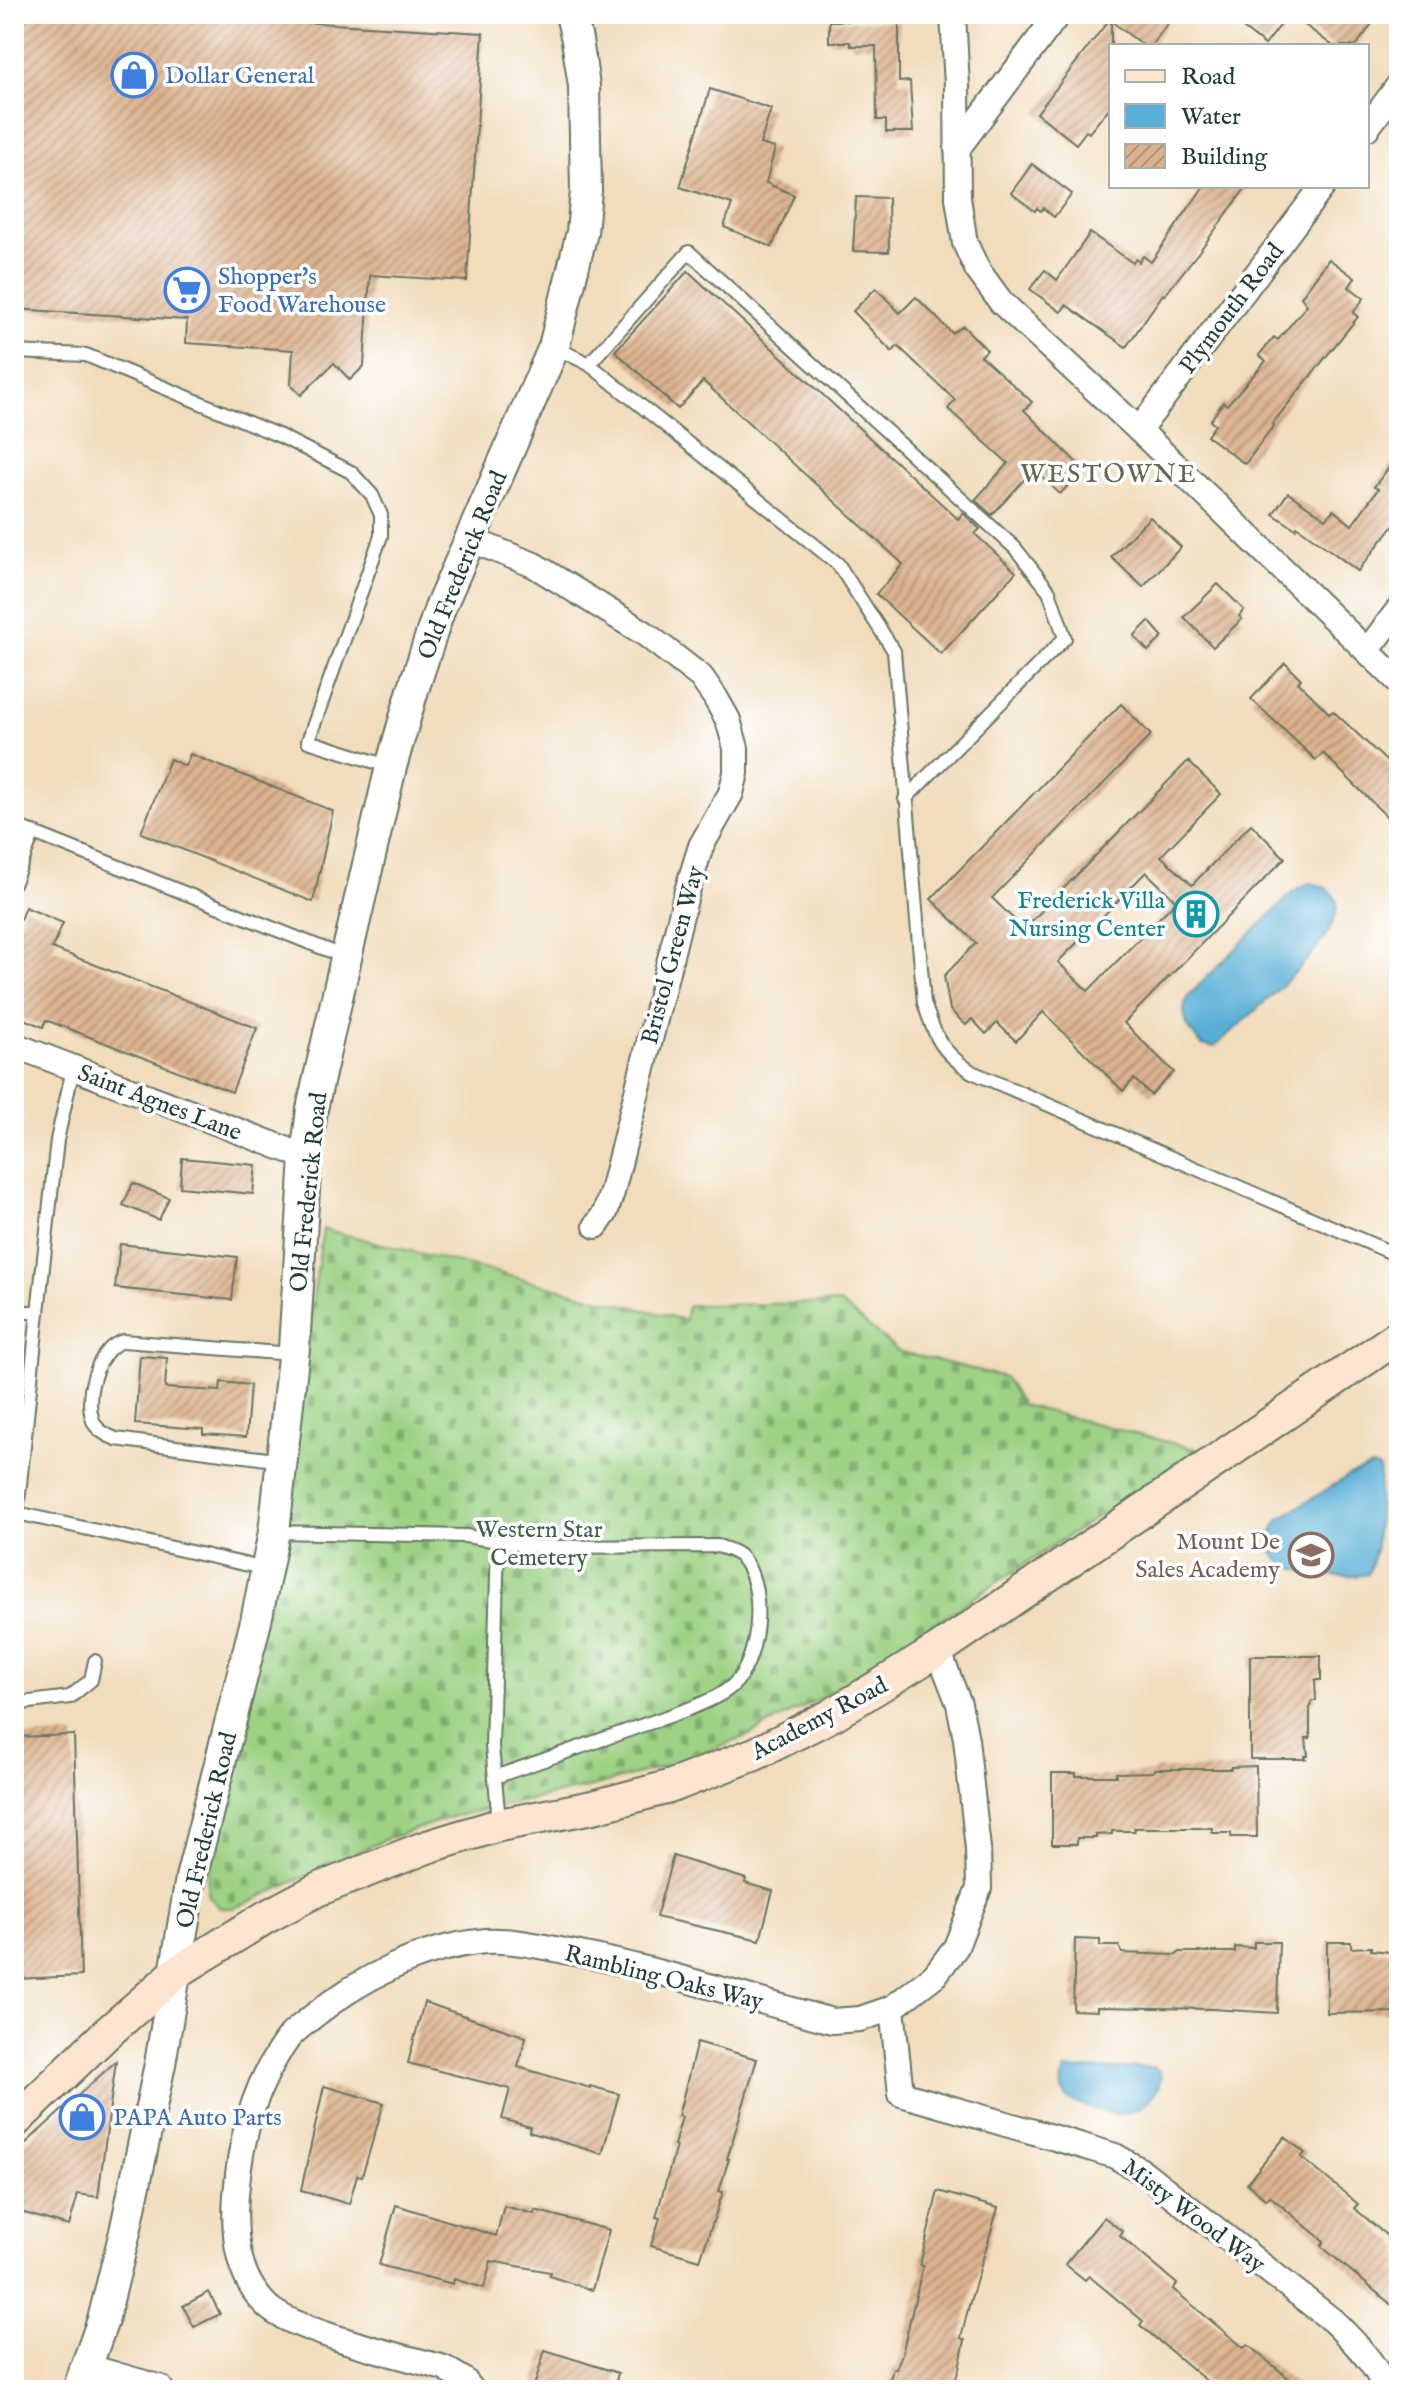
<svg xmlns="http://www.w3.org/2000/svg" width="1413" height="2404" viewBox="0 0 1413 2404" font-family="'IM FELL English',serif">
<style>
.cemetery{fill:url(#cemetery-stones);stroke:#5e885c;stroke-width:2}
.water{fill:#59afd6;stroke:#3c7685;stroke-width:2}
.building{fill:url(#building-hatch);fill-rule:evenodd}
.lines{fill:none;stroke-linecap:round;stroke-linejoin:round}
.service-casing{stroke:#687563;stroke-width:16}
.minor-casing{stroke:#687563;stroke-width:28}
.tertiary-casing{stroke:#687563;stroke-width:34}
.secondary-casing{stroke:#687563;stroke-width:36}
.service{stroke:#fff;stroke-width:12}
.minor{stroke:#fff;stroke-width:24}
.tertiary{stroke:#fff;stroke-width:30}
.secondary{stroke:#fde4d1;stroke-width:32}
.labels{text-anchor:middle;stroke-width:7;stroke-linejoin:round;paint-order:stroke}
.shop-label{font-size:24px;fill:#366cbe;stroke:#fff;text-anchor:start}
.street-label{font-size:24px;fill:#1f3d34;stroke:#fff}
.culture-label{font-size:24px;fill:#0d838f;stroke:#fff;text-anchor:end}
.park-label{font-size:24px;fill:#3e6248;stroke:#fff}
.education-label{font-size:24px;fill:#785e54;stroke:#fff;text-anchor:end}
.neighbourhood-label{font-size:26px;letter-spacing:2px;fill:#626654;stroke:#fff}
</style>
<defs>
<pattern id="cemetery-stones" width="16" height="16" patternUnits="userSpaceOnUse" patternTransform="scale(2)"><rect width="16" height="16" fill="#9dd284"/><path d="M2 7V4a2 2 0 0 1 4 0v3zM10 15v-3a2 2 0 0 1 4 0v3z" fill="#7fac6d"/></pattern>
<pattern id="building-hatch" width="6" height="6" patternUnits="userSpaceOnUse" patternTransform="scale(2)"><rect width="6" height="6" fill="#ddb38e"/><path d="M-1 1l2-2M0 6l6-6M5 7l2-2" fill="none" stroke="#b39375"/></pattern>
</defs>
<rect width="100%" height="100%" fill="#fff"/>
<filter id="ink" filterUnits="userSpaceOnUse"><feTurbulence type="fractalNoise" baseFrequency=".0125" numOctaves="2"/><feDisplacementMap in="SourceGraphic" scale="16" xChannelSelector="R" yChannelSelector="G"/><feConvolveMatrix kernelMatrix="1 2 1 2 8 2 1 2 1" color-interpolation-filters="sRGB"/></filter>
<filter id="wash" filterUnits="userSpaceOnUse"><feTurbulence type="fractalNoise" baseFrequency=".006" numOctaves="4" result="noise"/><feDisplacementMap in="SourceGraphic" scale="32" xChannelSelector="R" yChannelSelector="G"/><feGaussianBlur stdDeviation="1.8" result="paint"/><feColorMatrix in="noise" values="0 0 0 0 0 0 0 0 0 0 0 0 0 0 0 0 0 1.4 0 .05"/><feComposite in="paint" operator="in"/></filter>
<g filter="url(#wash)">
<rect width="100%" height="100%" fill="#f1dcbb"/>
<path class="cemetery" d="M323 1229 685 1320 688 1305 840 1303 898 1351 1004 1377 1022 1405 1199 1450 821 1698 747 1736 678 1763 595 1786 454 1816 384 1840 245 1904 232 1908 219 1907 209 1896 207 1883 306 1347Z"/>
<g class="water">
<path d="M1309 883C1402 897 1235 1027 1214 1047L1202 1045C1188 1029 1179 1018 1187 997L1293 892Z"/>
<path d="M1370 1467 1378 1468 1380 1472 1376 1547 1368 1574C1336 1581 1243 1574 1278 1520L1350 1475Z"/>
<path d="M1153 2067 1160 2072C1163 2093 1142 2111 1122 2114 1114 2115 1105 2111 1097 2110 1073 2104 1053 2098 1065 2070Z"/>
</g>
<g id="blocks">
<g class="building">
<path d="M14 14H166L483 33 467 281 370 275 364 366 350 380 334 363 301 395 291 385 293 350 186 343 187 320 14 309Z"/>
<path d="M1101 14H1157L1168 23 1151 46H1144L1111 21V106L1089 133 1086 131 1076 144 1037 113 1109 20Z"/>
<path d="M1254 14H1289L1265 45 1243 28Z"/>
<path d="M1290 14H1379L1356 46H1333Z"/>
<path d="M829 21H899V82L910 81 913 132H886V120H877L876 46H851L850 42H829Z"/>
<path d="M710 89 771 109 760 144 775 148 766 183 794 195 772 247 724 227 732 204 680 187Z"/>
<path d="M1032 164 1072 194 1054 217 1043 208 1041 211 1037 208 1035 211 1011 193Z"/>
<path d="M1204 186H1247L1201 249 1165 295 1163 294 1126 347 1066 305 1061 312 1030 289 1045 270 1057 280 1090 233 1133 263 1136 259 1139 262 1143 256 1151 262Z"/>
<path d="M856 197 888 198 889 252 853 251Z"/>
<path d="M1329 259 1355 278 1349 287 1364 298 1353 313 1358 317 1272 424 1274 425 1245 464 1207 436 1215 425 1210 421 1223 402 1227 405 1266 361 1259 355 1274 337 1278 340 1307 305 1301 297Z"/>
<path d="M688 271 958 519 963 513 980 529 975 534 1016 572 941 654 876 594 903 564 703 381 678 409 615 351Z"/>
<path d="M876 288 900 313 916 297 952 333 963 326 987 350 981 356 1032 402 1024 410 1077 463 1074 467 1080 473 1060 494 1034 469 992 515 975 500 1008 463 948 409 955 400 898 346 892 352 853 311Z"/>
<path d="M1399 454V518L1358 571 1297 526 1296 529 1273 514 1288 493 1326 519 1333 510 1352 525 1378 489 1374 487Z"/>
<path d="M1150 517 1181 547 1143 587 1111 557Z"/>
<path d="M1218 584 1244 610 1239 616 1242 619 1213 647 1184 617Z"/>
<path d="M1149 621 1163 637 1148 651 1134 636Z"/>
<path d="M1285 663 1301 679 1298 682 1330 714 1333 711 1399 773V829L1323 753 1316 760 1251 699Z"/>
<path d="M1121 704 1151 735 992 898 1024 929 1188 761 1221 794 1161 856 1192 885 1251 824 1285 858 1124 1023 1174 1072 1151 1095 1134 1079 1123 1091 1043 1012 1016 1041 997 1023 986 1034 972 1019 966 1025 950 1010 944 976 976 943 931 899ZM1146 872 1176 901 1088 991 1058 962Z"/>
<path d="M190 754 333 811 313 902 141 833 170 759 185 766Z"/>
<path d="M25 907 63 923 52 948 257 1028 232 1092 46 1020 43 1027 14 1015V935Z"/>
<path d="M182 1158 256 1165 253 1194 180 1187Z"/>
<path d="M133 1183 169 1198 159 1220 123 1205Z"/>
<path d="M120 1244 237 1257 232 1300 115 1288Z"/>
<path d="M140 1356 167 1358 165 1388 220 1391 221 1382 250 1385 246 1437 203 1434V1429L135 1424Z"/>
<path d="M1250 1656H1321V1680H1315L1316 1701H1312L1310 1705V1738H1306L1308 1756H1305L1306 1759H1250Z"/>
<path d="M74 1735 81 1976 14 1979V1737Z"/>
<path d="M1256 1766 1257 1837H1231V1833H1212V1828H1134V1831H1112V1834L1096 1835V1838H1077V1844H1052V1773H1076V1776H1116V1773L1153 1772 1156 1769H1231V1767Z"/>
<path d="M673 1856 746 1879 745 1883 773 1891 760 1940 656 1917Z"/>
<path d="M1075 1939 1100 1940V1946H1119L1122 1953 1176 1955 1180 1952H1235V1947L1254 1948V1942H1279L1277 2013 1212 2009 1097 2007V2011L1073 2010Z"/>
<path d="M1327 1942H1351V1948L1371 1947V1950L1399 1953V2012L1327 2013Z"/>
<path d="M424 2002 526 2037 518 2067 590 2088V2086L619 2094 602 2154 529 2132 530 2127 502 2119 510 2089 408 2063Z"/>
<path d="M697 2042 757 2059 727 2159H729L719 2191 723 2192 700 2260 651 2246 660 2218 656 2217 676 2146 674 2145 682 2117 678 2116Z"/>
<path d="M116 2061 98 2197 78 2194 69 2226 14 2210V2154Z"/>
<path d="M324 2086 384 2103 362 2176 357 2175 349 2204 301 2190Z"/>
<path d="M1285 2137 1305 2153 1301 2157 1358 2204 1354 2208 1399 2246V2311L1321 2246 1324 2241 1291 2214 1270 2196 1266 2200 1247 2183Z"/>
<path d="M938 2191 998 2208 968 2309 961 2338 965 2340 959 2369 952 2390H887L893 2368 896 2369 902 2354 923 2266 920 2265Z"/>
<path d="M396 2205 496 2236 504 2206 534 2214 535 2210 609 2230 592 2290 549 2276 550 2272 491 2261 484 2288 454 2279 453 2284 379 2265Z"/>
<path d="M1104 2217 1123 2232 1120 2236 1177 2284 1173 2289 1244 2348 1248 2345 1303 2390H1217L1140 2325 1143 2321 1089 2276 1085 2280 1065 2264Z"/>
<path d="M209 2292 220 2314 194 2327 183 2306Z"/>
<path d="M545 2350 618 2373 614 2390H533Z"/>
</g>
</g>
</g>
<g filter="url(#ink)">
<use href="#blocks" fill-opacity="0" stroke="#687563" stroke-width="2"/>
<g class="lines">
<g class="service-casing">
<g id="service">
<path d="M554 347 589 364 838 564 894 651 924 1003C936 1038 940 1051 972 1072L1399 1256"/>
<path d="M14 352 86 355 280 436 351 472 372 495 381 515V536L308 741 391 767"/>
<path d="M589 364 689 252 1015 548 1049 591 1065 638 905 799"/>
<path d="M14 825 345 957"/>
<path d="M14 882 34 832"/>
<path d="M14 1312H38L57 1140 73 1069"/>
<path d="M38 1312 17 1513 266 1569"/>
<path d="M282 1461 116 1439C108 1436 100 1432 95 1425 82 1402 96 1348 123 1341L292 1354"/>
<path d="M274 1532 465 1536 538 1547 718 1546C724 1548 735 1551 740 1556 767 1582 760 1654 737 1681 725 1695 705 1702 689 1709L495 1777"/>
<path d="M498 1542 492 1746 499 1822"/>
<path d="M14 1704 70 1697 91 1680 95 1661"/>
</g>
</g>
<g class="minor-casing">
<g id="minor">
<path d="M953 14 957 86 958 198 965 243 977 269 1001 302 1139 430 1399 682"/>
<path d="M1367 128 1399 85"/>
<path d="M957 149 1058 14"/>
<path d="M1139 430 1323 186"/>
<path d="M469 539 534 565 644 633 701 677 715 697 728 720 736 748V773L731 793 701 846 687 891 612 1192 605 1213 596 1226"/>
<path d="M1367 651 1399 609"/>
<path d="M14 1045 306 1157"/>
<path d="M892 2008 901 2094 1083 2146 1115 2156 1143 2172 1333 2321C1354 2342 1375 2362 1386 2390"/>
<path d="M472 2390 464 2380 444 2368C405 2357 294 2331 268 2307 237 2278 233 2236 236 2195 240 2140 255 2082 289 2037 295 2030 304 2024 311 2018 360 1978 422 1947 486 1941 512 1939 549 1948 575 1953 662 1970 747 1998 832 2021L860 2019 892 2008 935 1975 956 1947 979 1888 978 1849 966 1739 959 1704 938 1650"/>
</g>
</g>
<g class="tertiary-casing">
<g id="tertiary">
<path d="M85 2369 158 2390"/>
<path d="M78 2390 103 2320 125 2232 160 2064 191 1878 256 1621 274 1532 294 1348 306 1157 312 1109 346 958 391 767 413 690 440 608 554 347 582 232 586 191 584 86 577 40 571 14"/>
</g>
</g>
<g class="secondary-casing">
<path id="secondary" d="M14 2122 106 2034 177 1972 266 1917 317 1890 427 1847 499 1825 593 1807 669 1787 755 1754 832 1715 938 1650 1399 1336"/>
</g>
<use href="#service" class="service"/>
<use href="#minor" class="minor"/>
<use href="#tertiary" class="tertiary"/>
<use href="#secondary" class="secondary"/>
</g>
</g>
<defs>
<g id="shop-ring" transform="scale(2.3)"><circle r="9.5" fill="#fff" stroke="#3f7fe0" stroke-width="1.5"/><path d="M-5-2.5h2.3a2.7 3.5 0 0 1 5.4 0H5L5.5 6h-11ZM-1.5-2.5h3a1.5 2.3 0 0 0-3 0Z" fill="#3f7fe0"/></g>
<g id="supermarket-ring" transform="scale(2.3)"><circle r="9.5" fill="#fff" stroke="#3f7fe0" stroke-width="1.5"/><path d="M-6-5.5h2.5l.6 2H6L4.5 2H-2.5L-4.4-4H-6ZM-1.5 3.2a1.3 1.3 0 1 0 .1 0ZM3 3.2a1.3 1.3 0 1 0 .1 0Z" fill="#3f7fe0"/></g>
<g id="building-ring" transform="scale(2.3)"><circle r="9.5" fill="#fff" stroke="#0f9aa8" stroke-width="1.5"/><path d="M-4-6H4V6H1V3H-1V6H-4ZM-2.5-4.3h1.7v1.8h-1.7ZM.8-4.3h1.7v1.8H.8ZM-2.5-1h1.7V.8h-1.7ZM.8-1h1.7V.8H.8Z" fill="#0f9aa8"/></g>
<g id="school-ring" transform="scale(2.3)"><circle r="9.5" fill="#fff" stroke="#8d6e63" stroke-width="1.5"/><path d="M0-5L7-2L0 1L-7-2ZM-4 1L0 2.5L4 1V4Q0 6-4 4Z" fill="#8d6e63"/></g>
</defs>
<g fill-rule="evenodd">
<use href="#shop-ring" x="134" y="75"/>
<use href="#supermarket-ring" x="187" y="290"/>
<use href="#building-ring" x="1196" y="914"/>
<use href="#school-ring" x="1311" y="1555"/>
<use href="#shop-ring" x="82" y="2117"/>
</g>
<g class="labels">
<g class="shop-label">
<text x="165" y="83">Dollar General</text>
<text x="218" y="284">Shopper's<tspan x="218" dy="28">Food Warehouse</tspan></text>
<text x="113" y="2125">PAPA Auto Parts</text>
</g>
<g class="street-label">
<text transform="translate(1231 308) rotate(-53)" y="8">Plymouth Road</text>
<text transform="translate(462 565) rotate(-68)" y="8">Old Frederick Road</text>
<text transform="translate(672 955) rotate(-75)" y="8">Bristol Green Way</text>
<text transform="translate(160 1102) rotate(21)" y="8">Saint Agnes Lane</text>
<text transform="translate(308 1192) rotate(-84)" y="8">Old Frederick Road</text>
<text transform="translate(819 1718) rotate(-28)" y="8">Academy Road</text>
<text transform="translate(206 1830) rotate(-77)" y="8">Old Frederick Road</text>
<text transform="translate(664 1977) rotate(14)" y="8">Rambling Oaks Way</text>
<text transform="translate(1194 2215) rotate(37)" y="8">Misty Wood Way</text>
</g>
<g class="culture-label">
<text x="1165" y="908">Frederick Villa<tspan x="1165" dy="28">Nursing Center</tspan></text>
</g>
<g class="park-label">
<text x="539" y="1537">Western Star<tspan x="539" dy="28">Cemetery</tspan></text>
</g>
<g class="education-label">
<text x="1280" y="1549">Mount De<tspan x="1280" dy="28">Sales Academy</tspan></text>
</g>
<g class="neighbourhood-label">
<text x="1109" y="482">WESTOWNE</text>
</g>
</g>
<rect width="1413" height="2404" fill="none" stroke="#fff" stroke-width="48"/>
<rect x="1109" y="44" width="260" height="144" fill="#ffffff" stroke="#a5b1ae" stroke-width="2"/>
<rect x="1125" y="70" width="40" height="12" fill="#fde4d1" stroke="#a5b1ae" stroke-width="2"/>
<text x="1181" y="84" font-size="24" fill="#1f3d34">Road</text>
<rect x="1125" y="104" width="40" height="24" fill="#59afd6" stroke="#a5b1ae" stroke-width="2"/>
<text x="1181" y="124" font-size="24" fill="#1f3d34">Water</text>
<rect x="1125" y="144" width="40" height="24" fill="url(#building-hatch)" stroke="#a5b1ae" stroke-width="2"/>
<text x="1181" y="164" font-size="24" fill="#1f3d34">Building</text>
</svg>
